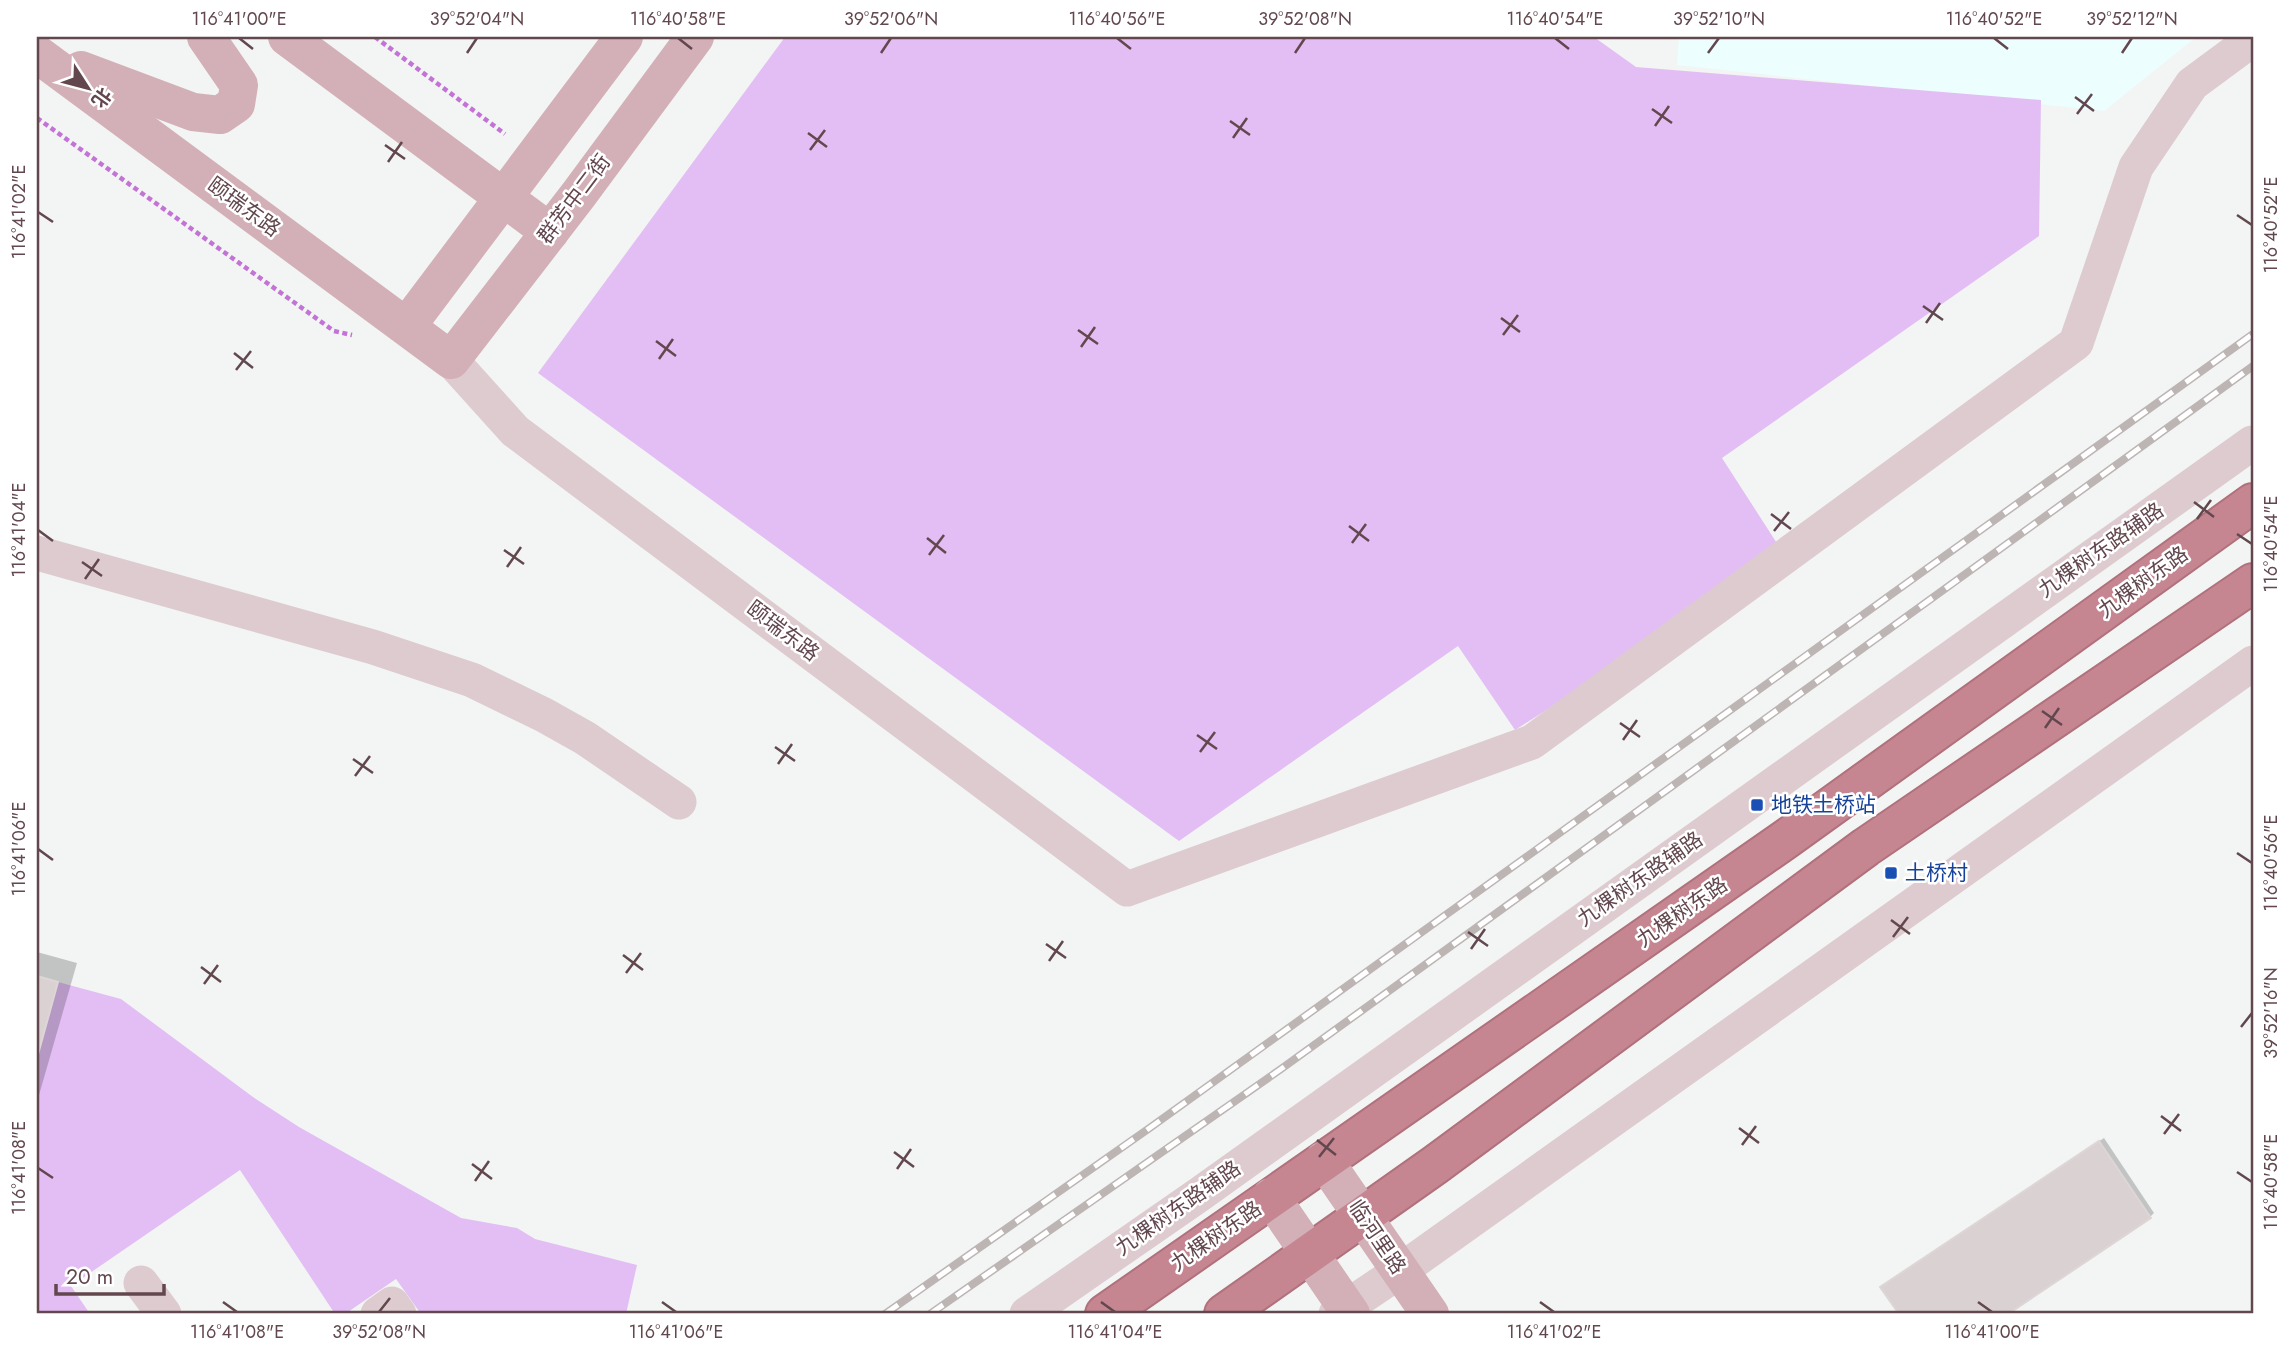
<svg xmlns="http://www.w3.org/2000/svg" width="2290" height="1351" viewBox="0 0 2290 1351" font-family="Jost,'Noto Sans SC',sans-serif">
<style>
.commercial{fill:#edfefe}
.green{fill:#e3bef4}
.shadow{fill:#0003}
.building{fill:#dad1d3;stroke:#ded6d6;stroke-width:2}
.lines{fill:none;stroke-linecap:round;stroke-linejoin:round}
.highway-casing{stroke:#b1717c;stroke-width:42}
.path{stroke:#c373d6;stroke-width:4.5;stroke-dasharray:5 3.5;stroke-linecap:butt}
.minor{stroke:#ddcbcf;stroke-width:35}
.major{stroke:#d3b0b7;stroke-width:38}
.highway{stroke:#c58692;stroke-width:38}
.rail-casing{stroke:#bdb4b4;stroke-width:8}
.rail{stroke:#fff;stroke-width:5;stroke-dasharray:16;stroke-linecap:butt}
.ticks{fill:none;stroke:#62484e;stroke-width:2.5}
.transit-dot{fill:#1a4fb4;stroke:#fff;stroke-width:2.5}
.labels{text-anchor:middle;stroke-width:5;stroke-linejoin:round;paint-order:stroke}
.street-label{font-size:21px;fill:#62484e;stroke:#fff}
.transit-label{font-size:21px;fill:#164399;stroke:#fff;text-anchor:start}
.neatline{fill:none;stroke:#62484e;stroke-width:2.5}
.ticks-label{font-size:18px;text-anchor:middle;fill:#62484e}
</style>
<rect width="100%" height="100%" fill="#f2f5f3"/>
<path class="commercial" d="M1679 37H2196L2104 111 1677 65Z"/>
<g class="green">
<path d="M785 37H1594L1636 67 2041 100 2039 236 1722 458 1782 551 1623 662 1515 730 1458 646 1179 841 538 373Z"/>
<path d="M58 982 121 999 253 1097 299 1127 461 1218 517 1228 535 1239 637 1265 626 1314H421L396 1279 345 1314H335L240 1170 71 1286 90 1314 37 1313V1058Z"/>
</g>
<g class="shadow">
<path d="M37 952 77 963 37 1102Z"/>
<path d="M2104 1138 2154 1213 2150 1217 2005 1314H1901L1883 1287 1887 1283Z"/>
</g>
<g class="building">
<path d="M37 976 58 982 37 1058Z"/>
<path d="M2099 1141 2151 1218 2008 1314H1899L1880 1287Z"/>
</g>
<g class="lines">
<g class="highway-casing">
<g id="highway">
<path d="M1105 1314 1786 839 2253 503"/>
<path d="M1224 1314 1435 1165 1866 847 2253 583"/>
</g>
</g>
<g class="path">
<path d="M375 37 505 134"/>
<path d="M37 118 334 331 352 335"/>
</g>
<g class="minor">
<path d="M451 360 515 431 1127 889 1532 742 2076 343 2136 167 2192 84 2253 39"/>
<path d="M37 553 373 647 472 680 544 715 585 738 679 802"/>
<path d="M141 1283 164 1314"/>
<path d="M378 1314 392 1304 399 1314"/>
<path d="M1027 1314 1200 1194 2252 443"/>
<path d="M1336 1314 1400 1271 2253 663"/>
</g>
<g class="major">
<path d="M287 37 550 232"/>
<path d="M37 54 451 360 579 194 695 37"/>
<path d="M81 70 193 112 220 115 236 104 239 85 206 37"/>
<path d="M407 326 624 37"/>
<path d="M1324 1160 1430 1314"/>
<path d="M1271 1197 1351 1314"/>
</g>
<use href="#highway" class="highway"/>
<g class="rail-casing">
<g id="rail">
<path d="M885 1314 1151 1127 2253 334"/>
<path d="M930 1314 1281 1069 2253 366"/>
</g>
</g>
<use href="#rail" class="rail"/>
</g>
<path class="ticks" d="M239 38 253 49M678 38 692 49M1117 38 1131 49M1555 38 1569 49M1994 38 2008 49M467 53 477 38M881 53 891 38M1295 53 1305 38M1708 53 1719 38M2122 53 2132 38M2075 97 2094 111M1652 109 1672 123M2077 114 2092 94M1230 121 1250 135M1655 126 1669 106M808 133 827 147M1233 138 1247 118M385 145 405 159M810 150 825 130M388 162 402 142M38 212 53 222M2237 215 2252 225M1923 306 1943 320M1501 318 1520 332M1926 323 1940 303M1078 330 1098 344M1503 335 1518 315M656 341 676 356M1081 347 1095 327M234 353 253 368M659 359 673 339M236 370 251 351M2194 502 2214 517M1771 514 1791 529M2197 519 2211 500M1349 526 1369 541M38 530 53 541M1774 531 1789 512M2237 534 2252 544M927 538 946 553M1352 543 1366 524M504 550 524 564M929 555 944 535M82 562 102 576M507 567 521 547M85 579 99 559M2042 711 2062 725M1620 723 1640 737M2045 728 2059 708M1197 735 1217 749M1623 740 1637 720M775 747 795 761M1200 752 1215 732M353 759 373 773M778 764 792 744M355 776 370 756M38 849 53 860M2237 853 2252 863M1891 920 1910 934M1468 932 1488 946M1893 937 1908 917M1046 944 1066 958M1471 949 1485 929M623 955 643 970M1049 961 1063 941M201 967 221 982M626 973 641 953M204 984 218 965M2241 1027 2252 1013M2161 1116 2181 1131M1739 1128 1759 1143M2164 1134 2179 1114M1317 1140 1336 1155M1742 1145 1756 1126M894 1152 914 1167M1319 1157 1334 1138M472 1164 492 1179M38 1168 53 1178M897 1169 911 1149M2237 1172 2252 1182M475 1181 489 1161M223 1302 237 1312M662 1302 676 1312M1101 1302 1115 1312M1540 1302 1554 1312M1978 1302 1992 1312M379 1312 390 1298"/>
<g class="transit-dot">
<rect x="1750" y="798" width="14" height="14" rx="3.5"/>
<rect x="1884" y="866" width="14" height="14" rx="3.5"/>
</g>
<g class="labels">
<g class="street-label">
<text transform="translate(574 199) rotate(-53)" y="7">群芳中二街</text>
<text transform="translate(244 207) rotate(36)" y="7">颐瑞东路</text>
<text transform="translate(2101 550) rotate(-35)" y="7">九棵树东路辅路</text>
<text transform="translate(2143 582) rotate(-36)" y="7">九棵树东路</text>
<text transform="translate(783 631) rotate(37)" y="7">颐瑞东路</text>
<text transform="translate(1640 879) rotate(-35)" y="7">九棵树东路辅路</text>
<text transform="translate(1682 912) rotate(-35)" y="7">九棵树东路</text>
<text transform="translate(1178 1208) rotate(-35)" y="7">九棵树东路辅路</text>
<text transform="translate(1216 1236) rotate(-35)" y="7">九棵树东路</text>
<text transform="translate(1377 1237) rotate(56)" y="7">临河里路</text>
</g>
<g class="transit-label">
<text x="1771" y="812">地铁土桥站</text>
<text x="1905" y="880">土桥村</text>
</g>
</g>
<rect width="2290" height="1351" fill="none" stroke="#ffffff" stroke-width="77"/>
<g transform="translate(88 88) rotate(126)" stroke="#ffffff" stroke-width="5" paint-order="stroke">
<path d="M0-5L12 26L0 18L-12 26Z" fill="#62484e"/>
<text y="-10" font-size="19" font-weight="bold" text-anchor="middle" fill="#62484e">北</text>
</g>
<path d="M56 1284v10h108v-10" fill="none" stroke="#62484e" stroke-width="3.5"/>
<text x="66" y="1284" font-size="21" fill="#62484e" stroke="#ffffff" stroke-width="5" paint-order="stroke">20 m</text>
<rect x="38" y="38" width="2214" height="1274" class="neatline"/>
<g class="ticks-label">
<text x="239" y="25">116°41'00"E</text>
<text x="477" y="25">39°52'04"N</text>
<text x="678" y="25">116°40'58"E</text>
<text x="891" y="25">39°52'06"N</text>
<text x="1117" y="25">116°40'56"E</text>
<text x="1305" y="25">39°52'08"N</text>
<text x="1555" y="25">116°40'54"E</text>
<text x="1719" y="25">39°52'10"N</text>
<text x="1994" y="25">116°40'52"E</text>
<text x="2132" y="25">39°52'12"N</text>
<text transform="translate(19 212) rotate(-90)" y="6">116°41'02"E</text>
<text transform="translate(2271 225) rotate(-90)" y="6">116°40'52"E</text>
<text transform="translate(19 530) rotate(-90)" y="6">116°41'04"E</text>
<text transform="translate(2271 544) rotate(-90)" y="6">116°40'54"E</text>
<text transform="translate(19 849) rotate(-90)" y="6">116°41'06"E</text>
<text transform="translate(2271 863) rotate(-90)" y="6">116°40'56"E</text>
<text transform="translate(2271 1013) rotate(-90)" y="6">39°52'16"N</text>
<text transform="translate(19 1168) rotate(-90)" y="6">116°41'08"E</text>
<text transform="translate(2271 1182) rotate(-90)" y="6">116°40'58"E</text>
<text x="237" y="1338">116°41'08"E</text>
<text x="379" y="1338">39°52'08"N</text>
<text x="676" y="1338">116°41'06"E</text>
<text x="1115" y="1338">116°41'04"E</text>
<text x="1554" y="1338">116°41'02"E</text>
<text x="1992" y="1338">116°41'00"E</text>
</g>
</svg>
